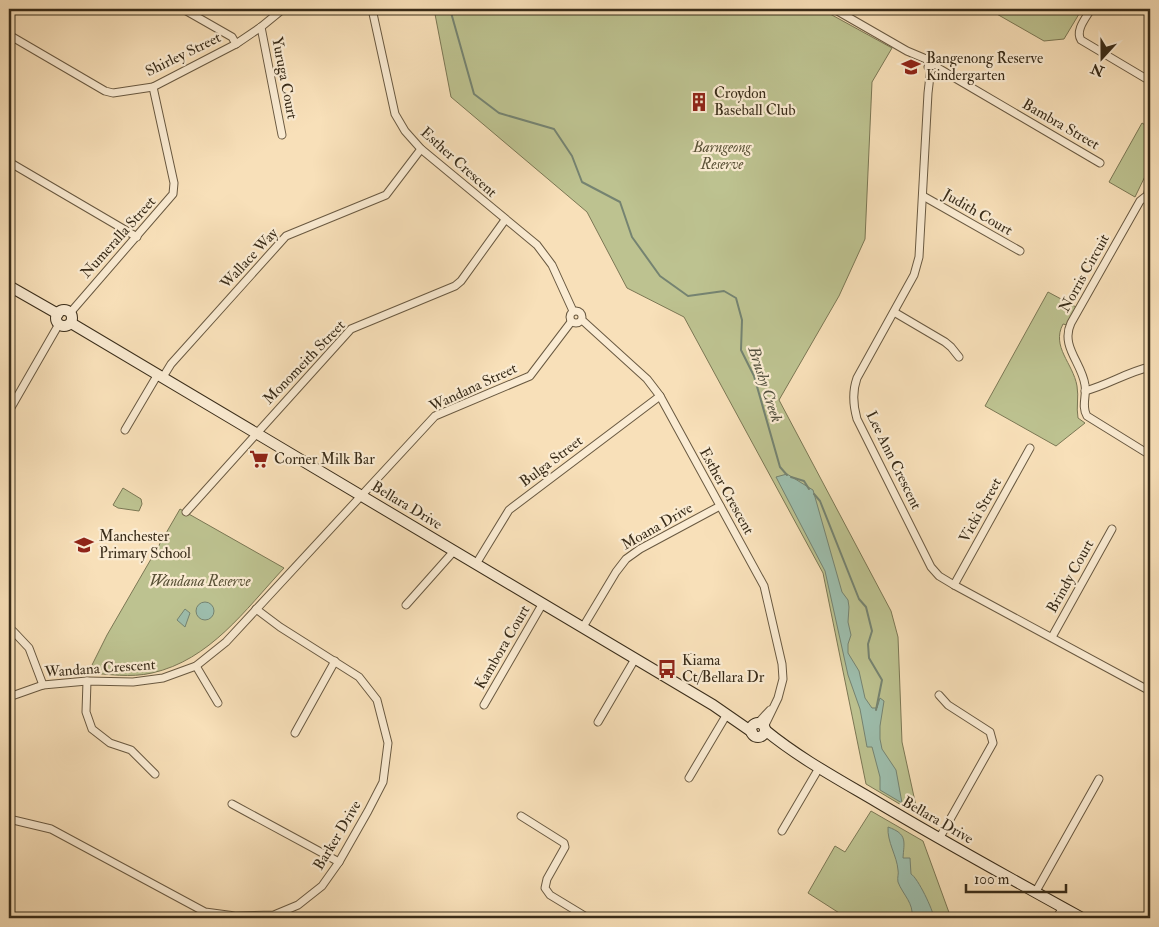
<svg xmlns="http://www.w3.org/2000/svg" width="1159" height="927" viewBox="0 0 1159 927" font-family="'IM FELL Double Pica',serif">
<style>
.green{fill:#bdc290;stroke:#7b7754}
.water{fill:#9dbdac;stroke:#758371}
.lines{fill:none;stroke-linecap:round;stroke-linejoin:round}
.stream{stroke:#758371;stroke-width:2}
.street-casing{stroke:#695941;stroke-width:9}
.secondary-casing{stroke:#392c19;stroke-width:12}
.street{stroke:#faebd2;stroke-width:7}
.secondary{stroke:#faebd2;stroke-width:10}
.labels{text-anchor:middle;stroke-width:4.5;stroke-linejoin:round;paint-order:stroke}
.street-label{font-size:15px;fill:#392c19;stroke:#faebd2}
.poi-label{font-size:15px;fill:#392c19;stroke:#faebd2;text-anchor:start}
.park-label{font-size:15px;font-style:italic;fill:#5a5237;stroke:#faebd2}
.water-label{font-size:16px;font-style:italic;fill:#52503e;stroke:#faebd2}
</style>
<rect width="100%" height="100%" fill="#f8e0b9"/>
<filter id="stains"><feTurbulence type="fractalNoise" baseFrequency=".004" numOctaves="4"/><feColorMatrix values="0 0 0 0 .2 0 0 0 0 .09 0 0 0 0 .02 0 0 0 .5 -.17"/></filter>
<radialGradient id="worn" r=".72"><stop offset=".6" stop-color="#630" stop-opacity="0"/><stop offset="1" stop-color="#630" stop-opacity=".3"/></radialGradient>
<g class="green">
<path d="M434 9H821L892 48 872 82 865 239 839 296 779 400 891 611 898 637 902 742 918 815 866 784 823 573 684 317 627 288 587 212 451 97Z"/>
<path d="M988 9H1082L1064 39 1044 41Z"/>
<path d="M1142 123 1150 128V166L1135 197 1109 182Z"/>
<path d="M1048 292 1076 307 1067 325 1063 324C1051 347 1073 363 1077 386 1079 397 1076 407 1078 418L1085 423 1056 446 985 406Z"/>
<path d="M123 488 141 499 142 504 139 511 118 508 113 505Z"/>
<path d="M180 509 284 568C245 610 210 660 152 673 130 678 109 674 88 673L107 635Z"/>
<path d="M871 811 923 841 951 918H847L808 893 835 846 845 852Z"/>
</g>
<g class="water">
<path d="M787 474 813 490 842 592 848 600 849 607 848 622 851 635 848 644V653L859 671 865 698 872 708H877L880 698 884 701 880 726V739L882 749 896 770 902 803 880 790V777L872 747H867L860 709 848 675 825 571 776 477Z"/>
<circle cx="205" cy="611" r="9"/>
<path d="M185 609 190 613 185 627 177 620Z"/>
<path d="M888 827C908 834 904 842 903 858H910L911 874C918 878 933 910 934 918H912C914 903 903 895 898 882 897 877 899 874 898 870 897 856 887 842 888 827Z"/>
</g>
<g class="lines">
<g class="stream">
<path d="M450 9 474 94 499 113 554 129 572 156 582 182 620 202 632 237 660 276 688 296 724 291 736 298 742 320 741 350 754 376 780 467 787 475"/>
<path d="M791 477 804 481 809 489"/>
<path d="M814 494 820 501 859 599 866 607 872 631 868 644 869 658 882 680 876 710"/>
</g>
<g class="street-casing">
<g id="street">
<path d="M183 9 232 37 236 44"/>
<path d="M372 9 395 114 405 131 421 149 537 245 552 265 573 311"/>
<path d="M834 9 907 51 926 59 931 67 928 93 919 257 914 275 857 378C852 392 853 405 857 419L931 567 939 576 954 585 1150 691"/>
<path d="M1091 9C1086 18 1075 30 1081 40L1150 81"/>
<path d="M261 27 282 135"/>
<path d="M9 35 105 91 113 93 153 87 236 44 261 27 283 9"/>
<path d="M928 67 938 68 1100 163"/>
<path d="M9 162 137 237"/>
<path d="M923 196 1020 251"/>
<path d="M1147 197 1150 183"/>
<path d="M1150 198 1145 197 1140 201 1071 323C1060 346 1082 363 1085 385 1087 396 1081 406 1087 416L1150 455"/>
<circle cx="576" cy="317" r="6"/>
<path d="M894 312 945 342 951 347 959 357"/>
<path d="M70 313 173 194 174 183 153 87"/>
<path d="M582 320 647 379 660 396 764 586 782 664 783 679 778 698 764 727"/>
<path d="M163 377 171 364 286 236 386 195 421 149"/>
<path d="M1085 391C1108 385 1127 372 1150 367"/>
<path d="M9 411 59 324"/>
<path d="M125 430 158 374"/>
<path d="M186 512 351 329 455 286 461 281 505 220"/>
<path d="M476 564 509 510 660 396"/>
<path d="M954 585 1030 448"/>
<path d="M406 605 454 551"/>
<path d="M583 627 616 572 626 559 640 549 720 506"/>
<path d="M13 631 29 648 43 685"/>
<path d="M1052 637 1112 529"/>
<path d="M196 666 218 703"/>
<path d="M87 681 86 712 92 729 110 743 131 750 155 774"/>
<path d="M939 695 948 705 990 732 993 743 939 839"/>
<path d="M9 697 43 685 87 681 133 682 163 678 196 666 226 642 435 416 530 376 571 322"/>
<path d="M484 705 543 603"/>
<path d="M598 722 635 659"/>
<path d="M758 723 770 710"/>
<path d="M295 733 335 661"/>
<path d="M689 778 727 714"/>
<path d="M232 804 339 862"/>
<path d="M521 816 564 843 565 847 547 879 545 888 550 895 588 918"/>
<path d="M9 819 51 829 205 912 235 916 274 915 298 905 322 886 339 862 368 811 383 782 388 743 377 700 359 677 280 627 256 609"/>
<path d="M782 831 819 768"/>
<path d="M1035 893 1099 779"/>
<path d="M1056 918 1063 908"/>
<path d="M1148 918 1150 914"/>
</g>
</g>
<g class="secondary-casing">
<g id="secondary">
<path d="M9 286 58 314"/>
<circle cx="64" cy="318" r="8"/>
<path d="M71 323 713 705 752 732"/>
<circle cx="758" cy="730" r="7"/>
<path d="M765 730C799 758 838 779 877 802 944 842 1013 880 1082 918"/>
</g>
</g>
<use href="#street" class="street"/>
<use href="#secondary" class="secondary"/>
</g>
<defs>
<g id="school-bare" transform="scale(1.5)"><path d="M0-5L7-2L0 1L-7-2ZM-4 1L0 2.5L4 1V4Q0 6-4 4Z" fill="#8f2418" stroke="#faebd2" stroke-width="2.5" paint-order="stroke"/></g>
<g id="building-bare" transform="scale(1.5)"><path d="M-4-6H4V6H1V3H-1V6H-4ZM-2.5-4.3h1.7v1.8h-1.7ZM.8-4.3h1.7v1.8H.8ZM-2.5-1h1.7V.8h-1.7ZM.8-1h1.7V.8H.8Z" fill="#8f2418" stroke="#faebd2" stroke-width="2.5" paint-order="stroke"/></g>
<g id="supermarket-bare" transform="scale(1.5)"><path d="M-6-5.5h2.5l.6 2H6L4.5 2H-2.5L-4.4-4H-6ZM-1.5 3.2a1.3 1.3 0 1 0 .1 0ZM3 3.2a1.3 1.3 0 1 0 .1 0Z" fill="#8f2418" stroke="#faebd2" stroke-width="2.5" paint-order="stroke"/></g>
<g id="bus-bare" transform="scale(1.5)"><path d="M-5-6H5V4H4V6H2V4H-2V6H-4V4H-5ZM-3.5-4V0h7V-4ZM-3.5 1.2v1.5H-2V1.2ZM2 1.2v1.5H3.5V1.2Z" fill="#8f2418" stroke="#faebd2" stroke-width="2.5" paint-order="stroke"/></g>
</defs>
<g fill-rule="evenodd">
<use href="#school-bare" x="911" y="67"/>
<use href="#building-bare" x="699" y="102"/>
<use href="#supermarket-bare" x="259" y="459"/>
<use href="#school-bare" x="84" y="545"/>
<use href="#bus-bare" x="667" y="669"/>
</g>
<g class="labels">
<g class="street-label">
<text transform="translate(183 54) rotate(-26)" y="5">Shirley Street</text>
<text transform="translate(285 78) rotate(79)" y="5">Yuruga Court</text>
<text transform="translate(1061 124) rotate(30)" y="5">Bambra Street</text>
<text transform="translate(459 162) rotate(42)" y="5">Esther Crescent</text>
<text transform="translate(978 212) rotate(30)" y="5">Judith Court</text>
<text transform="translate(118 237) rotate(-48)" y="5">Numeralla Street</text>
<text transform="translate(249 258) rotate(-47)" y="5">Wallace Way</text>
<text transform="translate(1084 273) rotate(-61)" y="5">Norris Circuit</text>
<text transform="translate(304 362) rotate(-46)" y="5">Monomeith Street</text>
<text transform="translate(473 387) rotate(-25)" y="5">Wandana Street</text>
<text transform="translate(894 460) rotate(64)" y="5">Lee Ann Crescent</text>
<text transform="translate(551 461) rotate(-37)" y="5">Bulga Street</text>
<text transform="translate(727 491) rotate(61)" y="5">Esther Crescent</text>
<text transform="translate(407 505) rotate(31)" y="5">Bellara Drive</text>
<text transform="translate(980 510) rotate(-61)" y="5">Vicki Street</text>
<text transform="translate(657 526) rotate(-30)" y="5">Moana Drive</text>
<text transform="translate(1070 576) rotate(-61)" y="5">Brindy Court</text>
<text transform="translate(502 647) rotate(-60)" y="5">Kambora Court</text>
<text transform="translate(100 668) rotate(-4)" y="5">Wandana Crescent</text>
<text transform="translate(938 820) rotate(30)" y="5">Bellara Drive</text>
<text transform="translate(337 835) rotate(-59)" y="5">Barker Drive</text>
</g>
<g class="poi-label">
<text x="926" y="63">Bangenong Reserve<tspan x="926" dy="17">Kindergarten</tspan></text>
<text x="714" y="98">Croydon<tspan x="714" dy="17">Baseball Club</tspan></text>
<text x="274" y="464">Corner Milk Bar</text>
<text x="99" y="541">Manchester<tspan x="99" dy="17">Primary School</tspan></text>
<text x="682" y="665">Kiama<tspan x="682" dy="17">Ct/Bellara Dr</tspan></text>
</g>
<g class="park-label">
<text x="722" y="152">Barngeong<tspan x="722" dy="17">Reserve</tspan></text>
<text x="200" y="586">Wandana Reserve</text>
</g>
<g class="water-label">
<text transform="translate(766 384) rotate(72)" y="6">Brushy Creek</text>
</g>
</g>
<rect width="1159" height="927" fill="none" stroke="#f8e0b9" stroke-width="30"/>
<rect x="10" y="10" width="1139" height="907" fill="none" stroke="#392c19" stroke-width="2.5"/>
<rect x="15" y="15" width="1129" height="897" fill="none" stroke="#392c19"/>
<g transform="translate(1102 58) rotate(201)" stroke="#faebd2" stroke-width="4" paint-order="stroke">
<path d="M0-4L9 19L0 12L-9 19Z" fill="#392c19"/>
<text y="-8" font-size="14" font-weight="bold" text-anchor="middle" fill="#392c19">N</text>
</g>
<path d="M966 884v8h100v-8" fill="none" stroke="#392c19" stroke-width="2.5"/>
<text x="974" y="884" font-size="15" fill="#392c19" stroke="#faebd2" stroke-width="4" paint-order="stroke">100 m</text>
<rect width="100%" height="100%" filter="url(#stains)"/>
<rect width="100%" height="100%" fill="url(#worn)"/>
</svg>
